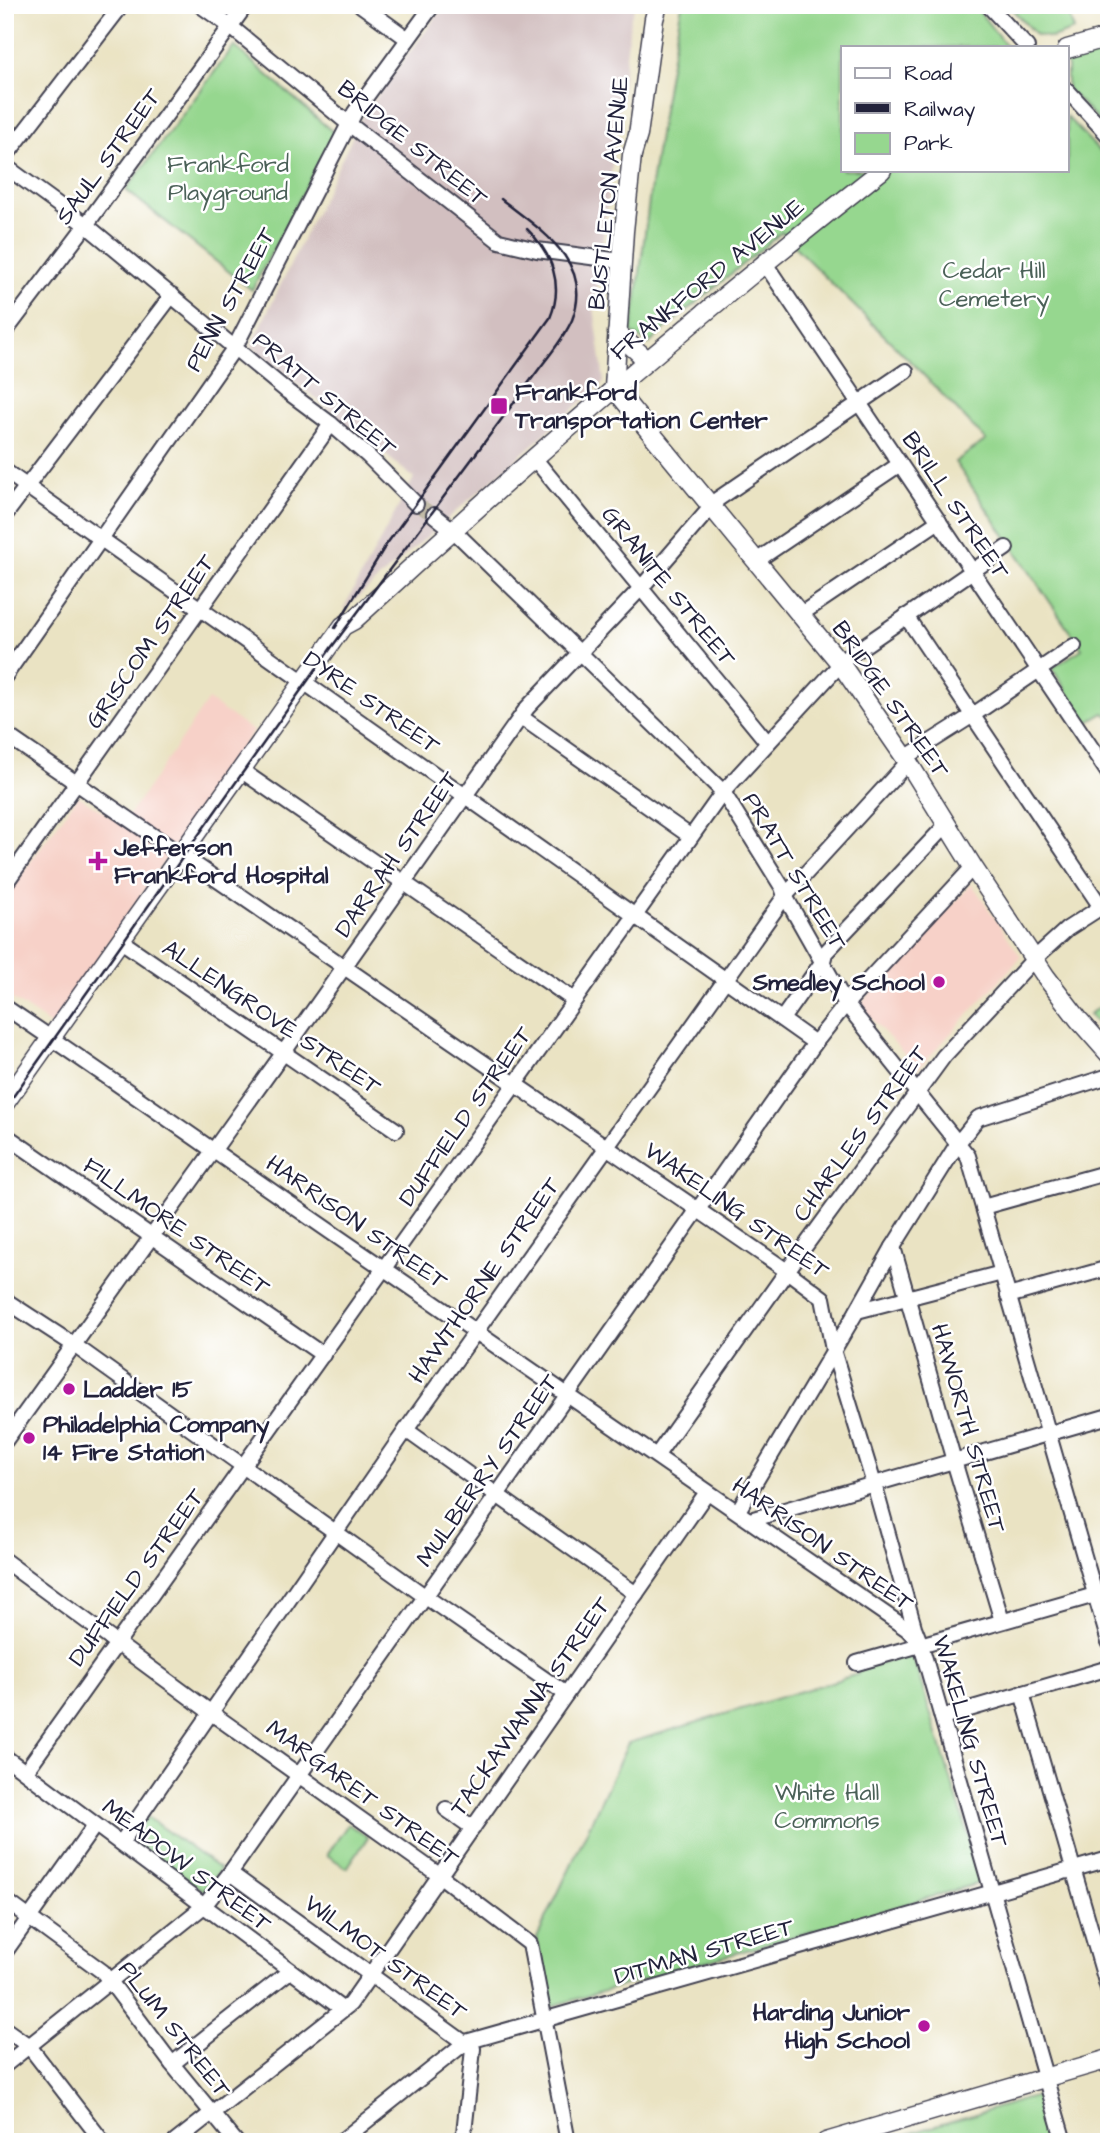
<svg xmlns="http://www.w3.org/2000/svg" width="1114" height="2147" viewBox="0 0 1114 2147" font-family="'Architects Daughter',sans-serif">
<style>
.built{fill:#f7d1c8}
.industrial{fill:#d2bfc0}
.green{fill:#96d78f;stroke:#5c7c65;stroke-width:2}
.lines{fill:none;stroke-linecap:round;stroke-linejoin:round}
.minor-tunnel{stroke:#c2bca8;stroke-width:14;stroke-dasharray:14 7;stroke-linecap:butt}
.minor-casing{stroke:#403f4f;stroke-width:18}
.major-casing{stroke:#403f4f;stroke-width:21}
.minor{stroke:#fff;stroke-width:14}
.major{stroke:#fff;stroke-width:18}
.rail{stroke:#22223b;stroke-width:2.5}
.poi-dot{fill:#b5179e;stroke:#fff;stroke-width:2.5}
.labels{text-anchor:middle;stroke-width:5;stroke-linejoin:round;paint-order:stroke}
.street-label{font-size:24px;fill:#22223b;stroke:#fff}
.park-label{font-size:24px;fill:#4b6158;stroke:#fff}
.poi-label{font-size:24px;font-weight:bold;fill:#22223b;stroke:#fff;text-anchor:start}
</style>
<rect width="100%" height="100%" fill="#fff"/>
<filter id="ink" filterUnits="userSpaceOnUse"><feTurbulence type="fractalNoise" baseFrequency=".0143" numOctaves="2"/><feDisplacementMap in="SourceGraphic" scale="14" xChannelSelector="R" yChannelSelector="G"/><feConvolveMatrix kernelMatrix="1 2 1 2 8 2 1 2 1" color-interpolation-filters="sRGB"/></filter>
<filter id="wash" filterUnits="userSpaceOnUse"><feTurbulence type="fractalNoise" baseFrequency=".00686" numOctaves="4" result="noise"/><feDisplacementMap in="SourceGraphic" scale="28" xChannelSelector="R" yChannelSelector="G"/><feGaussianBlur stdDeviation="1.57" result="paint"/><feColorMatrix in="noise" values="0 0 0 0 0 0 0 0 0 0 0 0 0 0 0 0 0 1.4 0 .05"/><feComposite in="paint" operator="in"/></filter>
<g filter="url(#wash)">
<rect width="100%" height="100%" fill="#eae3c3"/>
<g class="built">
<path d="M208 700 253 731 52 1026 5 994V897L78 796 123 824Z"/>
<path d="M972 884 1021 957 918 1069 859 1005Z"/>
</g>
<path class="industrial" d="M445 5H636L631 16 594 307 604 382 342 611 414 478 251 346 362 117Z"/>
<g class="green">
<path d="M682 5H974L1007 47H843V170H1067V117L1109 161V717L1104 713 1087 723 1052 668 1082 649 955 462 986 440 913 364 798 250 782 232 669 325 649 344 631 332 636 303 651 185 669 72Z"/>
<path d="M1008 5H1065L1074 30 1052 38 1036 35Z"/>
<path d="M1109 37V131L1067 89V49Z"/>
<path d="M234 46 334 133 252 290 126 190Z"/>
<path d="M1109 1001V1038L1089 1014Z"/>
<path d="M912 1654 983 1882 549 2007 537 1938 628 1743 858 1674 857 1671Z"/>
<path d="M147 1817 220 1869 204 1891 131 1840Z"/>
<path d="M348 1824 368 1837 347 1868 327 1855Z"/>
<path d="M1037 2096 1042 2099 1054 2142H881Z"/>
</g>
</g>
<g filter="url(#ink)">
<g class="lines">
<path class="minor-tunnel" d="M416 504 434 515"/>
<g class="minor-casing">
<g id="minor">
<path d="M200 5 231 27 349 124 499 241 537 250 621 261"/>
<path d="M361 5 408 39"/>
<path d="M988 5 1027 47"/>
<path d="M1067 90 1109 136"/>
<path d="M5 157 122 5"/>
<path d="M5 166 86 225 288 392 331 424 368 456 416 504"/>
<path d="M764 262 1109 774"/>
<path d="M5 332 86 225 246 5"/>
<path d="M534 458 768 743"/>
<path d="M5 471 815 1043"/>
<path d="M5 515 172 295"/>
<path d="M434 515 453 530 716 785 723 792 782 887 785 896 846 1004 968 1156 1109 1642"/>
<path d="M756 561 900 464"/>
<path d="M801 614 939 521"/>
<path d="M906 616 1101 907"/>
<path d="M5 676 235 347 355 112 433 5"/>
<path d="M521 717 690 836"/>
<path d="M5 734 787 1271 823 1298 833 1350 874 1484 914 1627 921 1645 1064 2142"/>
<path d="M905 758 973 715 1074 646"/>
<path d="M242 771 574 1000"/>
<path d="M5 884 331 424"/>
<path d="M121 941 396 1130"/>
<path d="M5 1007C133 1093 258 1183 386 1270 560 1389 734 1508 907 1629L916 1639"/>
<path d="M782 1019 823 961 825 953 947 824"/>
<path d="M5 1135 323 1355"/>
<path d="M983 1207 1109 1172"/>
<path d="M893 1247 954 1461 1002 1621"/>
<path d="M1008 1296 1109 1268"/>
<path d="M5 1300 74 1345 426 1597 566 1694"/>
<path d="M857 1311 1002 1273"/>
<path d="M406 1430 636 1594"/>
<path d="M5 1441 284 1052 527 708 641 588 718 499 906 371"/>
<path d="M657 1455 787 1271 944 1056 1034 959 1067 929 1109 902"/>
<path d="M738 1511 857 1311 893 1247 958 1143 978 1118 1109 1076"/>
<path d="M750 1520 1109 1416"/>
<path d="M5 1561 210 1712 439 1875 530 1944 568 2142"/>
<path d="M857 1663 1109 1591"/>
<path d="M1022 1693 1109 1992"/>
<path d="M942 1717 1109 1668"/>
<path d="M5 1757 342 2009"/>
<path d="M26 1771 723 792 846 658 1006 548"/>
<path d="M446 1809 473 1828"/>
<path d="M121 1843 406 1430 785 896 908 762"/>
<path d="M230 1873 473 2049 463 2142"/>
<path d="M5 1900 103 1972 172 2064 236 2142"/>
<path d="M5 1952 95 1825"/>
<path d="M5 2029 29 2046 103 2142"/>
<path d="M172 2064 290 1971"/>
<path d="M5 2065 204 1906 230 1873C425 1596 621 1321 815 1043L846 1004 973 867"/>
<path d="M175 2142 350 2004 707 1492"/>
<path d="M340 2142 466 2042 1109 1859"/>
</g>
</g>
<g class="major-casing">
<g id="major">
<path d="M1067 49 1109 37"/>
<path d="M617 333 647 360"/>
<path d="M614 388 840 663 908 762 973 867 1046 977 1079 1020 1109 1054"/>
<path d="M614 388 624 231 632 155 638 135 654 19 658 5"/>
<path d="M5 1103 343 626 354 620C524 463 699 313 882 170"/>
<path d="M826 2142 1109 2059"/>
</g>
</g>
<use href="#minor" class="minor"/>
<use href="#major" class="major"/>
<g class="rail">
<path d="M335 628 386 545 550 318C564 285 552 253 527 229"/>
<path d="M5 1108 331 648 542 365C553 351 565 336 572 320 595 262 539 229 501 199"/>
</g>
</g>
</g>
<g class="poi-dot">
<rect x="490" y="397" width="18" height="18" rx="3.5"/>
<path d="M94.5 850.5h7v7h7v7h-7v7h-7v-7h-7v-7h7z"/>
<circle cx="939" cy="982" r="7"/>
<circle cx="69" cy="1389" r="7"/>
<circle cx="29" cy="1438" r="7"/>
<circle cx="924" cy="2026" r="7"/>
</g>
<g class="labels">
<g class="street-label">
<text transform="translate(413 143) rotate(39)" y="8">BRIDGE STREET</text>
<text transform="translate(108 156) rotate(-54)" y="8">SAUL STREET</text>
<text transform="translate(608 193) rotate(-84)" y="8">BUSTLETON AVENUE</text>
<text transform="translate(707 279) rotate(-39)" y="8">FRANKFORD AVENUE</text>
<text transform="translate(230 299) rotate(-61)" y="8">PENN STREET</text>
<text transform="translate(325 394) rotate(40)" y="8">PRATT STREET</text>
<text transform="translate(956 505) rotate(56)" y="8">BRILL STREET</text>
<text transform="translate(669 586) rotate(51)" y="8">GRANITE STREET</text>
<text transform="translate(150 641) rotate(-55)" y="8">GRISCOM STREET</text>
<text transform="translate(891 699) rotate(55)" y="8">BRIDGE STREET</text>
<text transform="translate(372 702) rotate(35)" y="8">DYRE STREET</text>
<text transform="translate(396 854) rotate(-55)" y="8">DARRAH STREET</text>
<text transform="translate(795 871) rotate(59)" y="8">PRATT STREET</text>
<text transform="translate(272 1017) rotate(34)" y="8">ALLENGROVE STREET</text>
<text transform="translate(465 1116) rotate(-55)" y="8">DUFFIELD STREET</text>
<text transform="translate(860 1133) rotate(-54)" y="8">CHARLES STREET</text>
<text transform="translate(737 1210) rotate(35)" y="8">WAKELING STREET</text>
<text transform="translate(357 1222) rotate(35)" y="8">HARRISON STREET</text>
<text transform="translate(177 1226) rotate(35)" y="8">FILLMORE STREET</text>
<text transform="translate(484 1280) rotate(-55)" y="8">HAWTHORNE STREET</text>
<text transform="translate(969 1428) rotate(74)" y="8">HAWORTH STREET</text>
<text transform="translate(487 1470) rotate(-55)" y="8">MULBERRY STREET</text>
<text transform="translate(823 1544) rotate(35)" y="8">HARRISON STREET</text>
<text transform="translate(136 1577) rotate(-54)" y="8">DUFFIELD STREET</text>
<text transform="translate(530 1706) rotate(-55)" y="8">TACKAWANNA STREET</text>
<text transform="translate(971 1741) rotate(74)" y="8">WAKELING STREET</text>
<text transform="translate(363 1793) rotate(36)" y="8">MARGARET STREET</text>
<text transform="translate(187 1865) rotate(37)" y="8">MEADOW STREET</text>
<text transform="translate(704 1951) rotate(-16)" y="8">DITMAN STREET</text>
<text transform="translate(386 1957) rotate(36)" y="8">WILMOT STREET</text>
<text transform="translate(175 2029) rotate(52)" y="8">PLUM STREET</text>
</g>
<g class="park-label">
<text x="228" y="172">Frankford<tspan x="228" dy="28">Playground</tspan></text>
<text x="994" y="278">Cedar Hill<tspan x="994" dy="28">Cemetery</tspan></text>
<text x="827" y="1800">White Hall<tspan x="827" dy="28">Commons</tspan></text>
</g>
<g class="poi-label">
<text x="515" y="400">Frankford<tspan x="515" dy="28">Transportation Center</tspan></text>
<text x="114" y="855">Jefferson<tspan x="114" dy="28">Frankford Hospital</tspan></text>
<text x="925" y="990" text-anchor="end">Smedley School</text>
<text x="83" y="1397">Ladder 15</text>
<text x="43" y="1432">Philadelphia Company<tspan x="43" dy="28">14 Fire Station</tspan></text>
<text x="910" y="2020" text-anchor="end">Harding Junior<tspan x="910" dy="28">High School</tspan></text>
</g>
</g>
<rect width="1114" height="2147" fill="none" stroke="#fff" stroke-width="28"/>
<rect x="841" y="46" width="228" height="126" fill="#ffffff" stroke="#a7a7b1" stroke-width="2"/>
<rect x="855" y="68" width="35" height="10" fill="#ffffff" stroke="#a7a7b1" stroke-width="2"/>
<text x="904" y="80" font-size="21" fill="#22223b">Road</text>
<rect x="855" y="103" width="35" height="10" fill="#22223b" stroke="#a7a7b1" stroke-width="2"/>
<text x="904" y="116" font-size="21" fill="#22223b">Railway</text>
<rect x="855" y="133" width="35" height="21" fill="#96d78f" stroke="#a7a7b1" stroke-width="2"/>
<text x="904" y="150" font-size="21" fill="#22223b">Park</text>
</svg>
